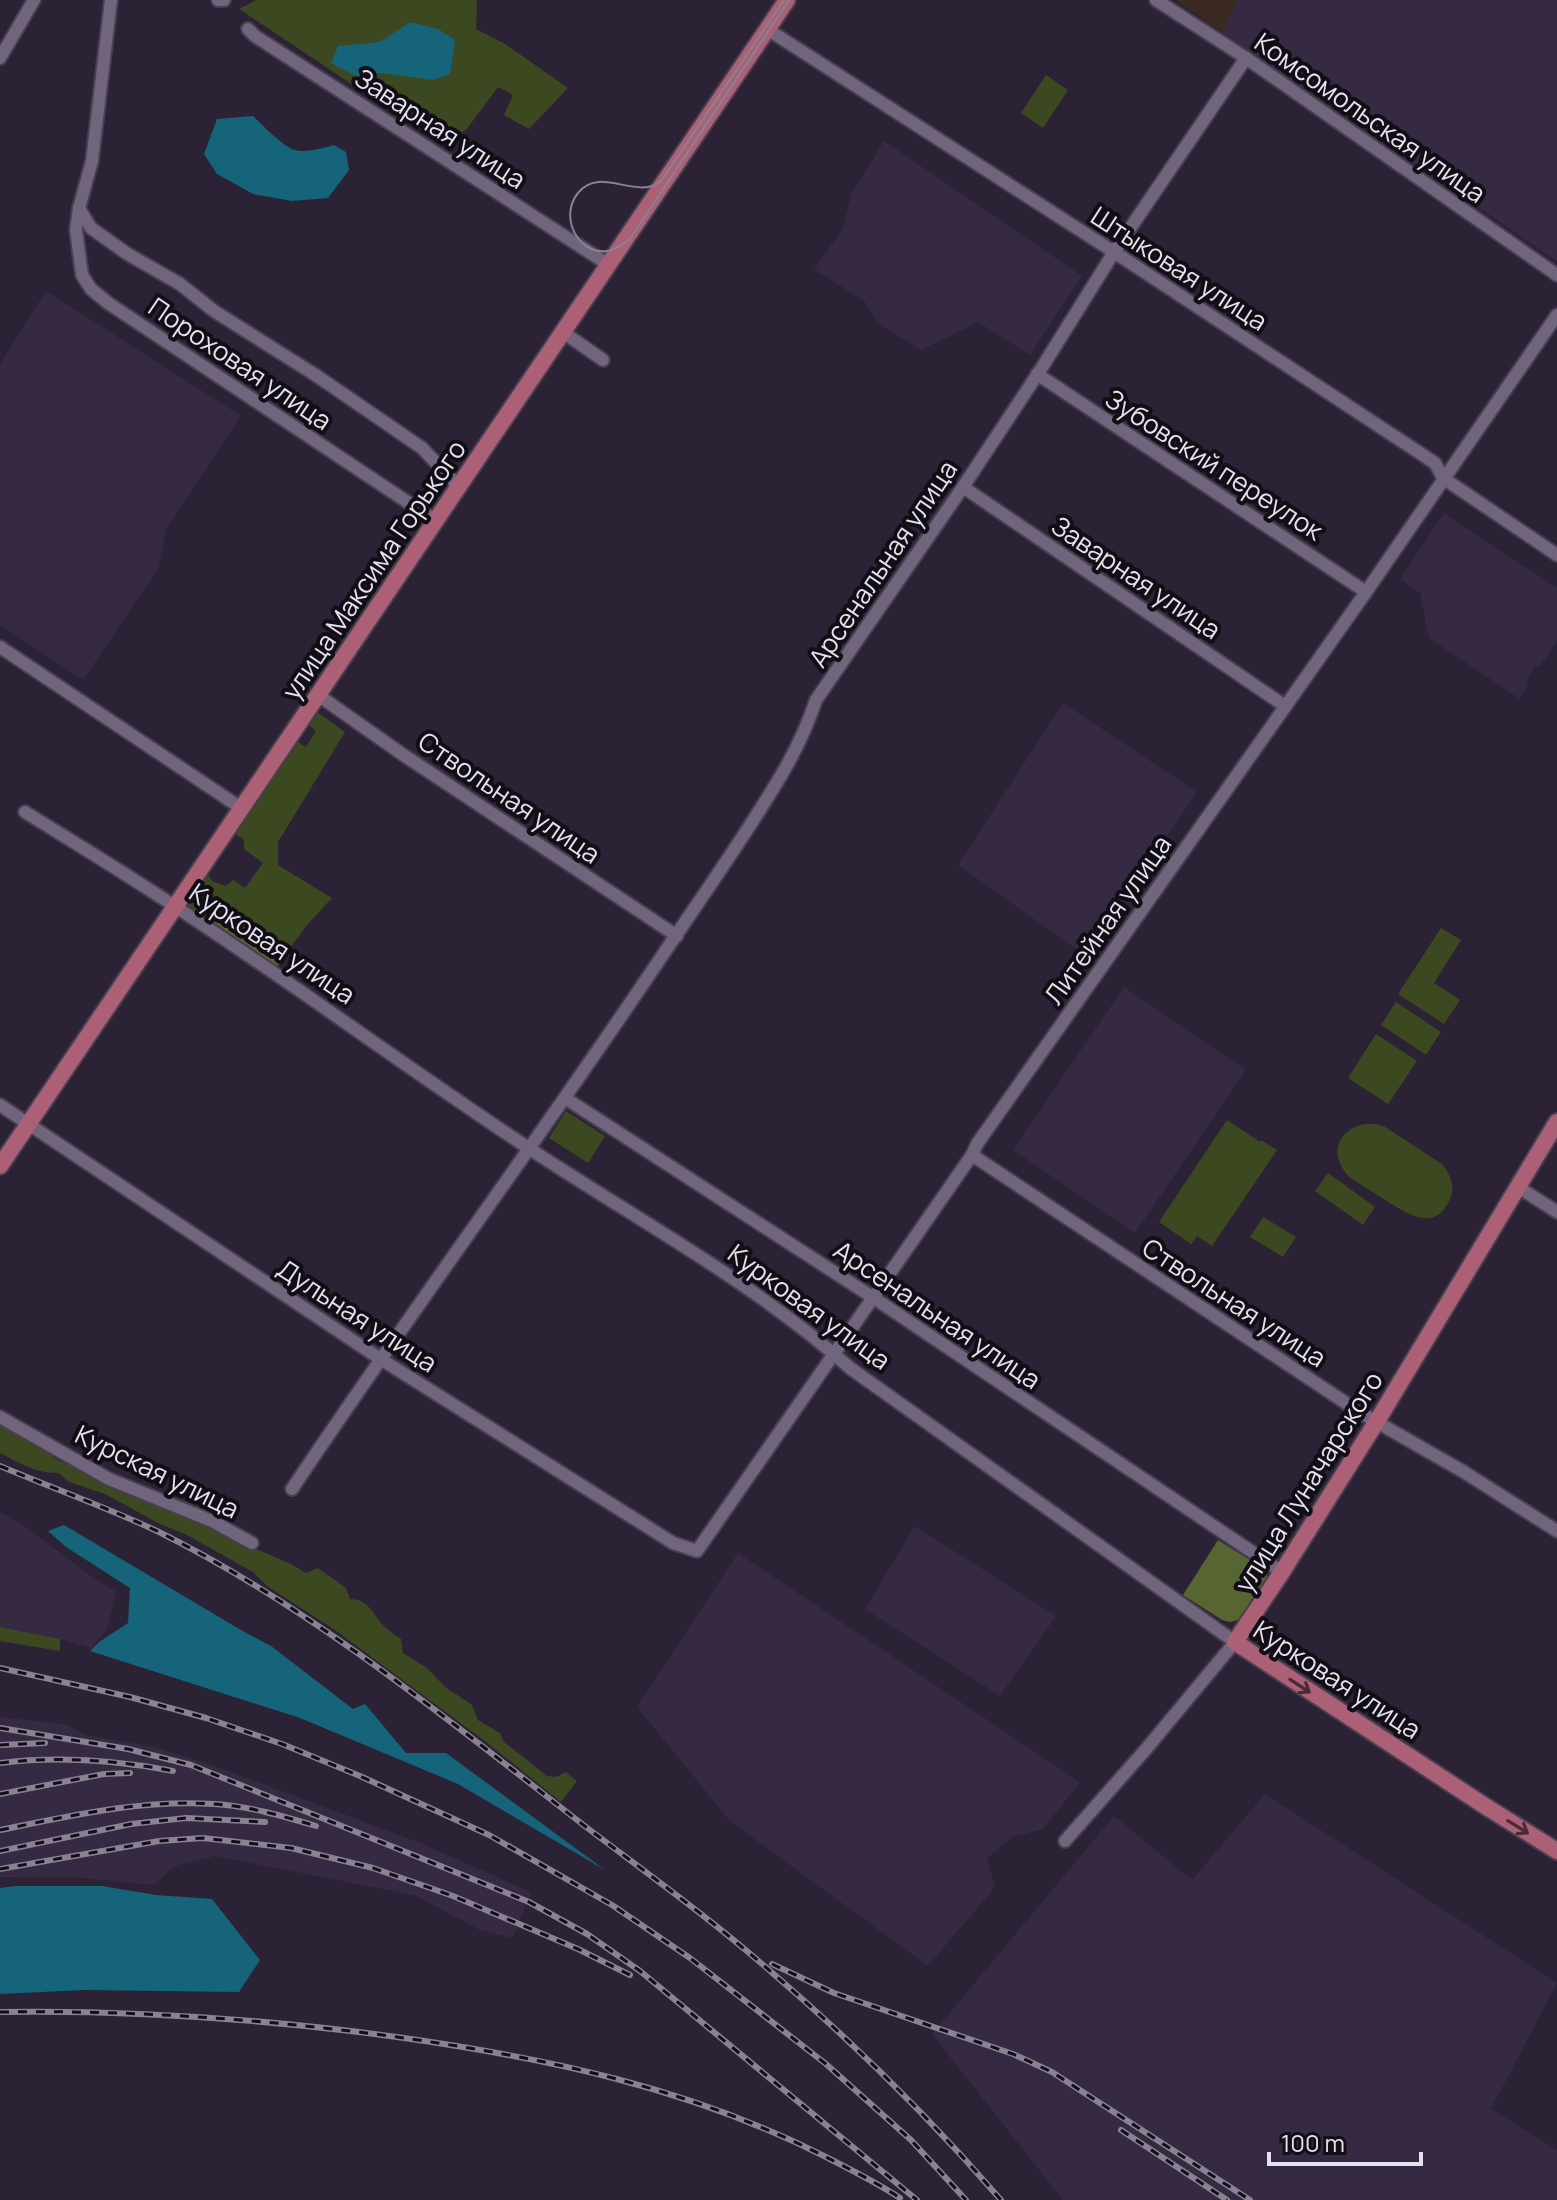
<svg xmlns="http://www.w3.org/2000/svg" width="1557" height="2200" viewBox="0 0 1557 2200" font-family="Manrope,sans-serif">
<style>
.commercial{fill:#3a2a20}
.built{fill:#362a42}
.green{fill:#3c4820}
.forest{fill:#566531}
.water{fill:#156479}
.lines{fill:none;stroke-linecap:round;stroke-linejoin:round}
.minor-casing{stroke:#473e4e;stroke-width:16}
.major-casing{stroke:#473e4e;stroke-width:20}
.minor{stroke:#70657c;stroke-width:12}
.major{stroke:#ab6075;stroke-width:16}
.tram{stroke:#8a8292;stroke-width:2}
.rail-casing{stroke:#8a8292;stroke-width:6}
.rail{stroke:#120e16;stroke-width:3;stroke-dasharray:9;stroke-linecap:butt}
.oneway{stroke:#482b37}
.labels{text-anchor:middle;stroke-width:8;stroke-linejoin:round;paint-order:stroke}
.street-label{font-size:26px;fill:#e7e1ee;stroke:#120e16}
</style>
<rect width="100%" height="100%" fill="#2c2235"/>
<path class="commercial" d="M1176 0H1237L1223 33Z"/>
<g class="built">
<path d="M1237 0H1557V261L1223 33Z"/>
<path d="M884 141 1082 276 1030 355 978 322 921 350 878 323 864 301 814 269 842 230 852 193Z"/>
<path d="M46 291 241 416 167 528 158 569 83 680 0 625V364Z"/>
<path d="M1444 513 1557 588V641L1540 666H1535L1527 679 1528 686 1520 699 1429 638 1420 593 1400 579Z"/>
<path d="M1063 703 1197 792 1086 956 958 865Z"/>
<path d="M1124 987 1246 1070 1135 1233 1013 1150Z"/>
<path d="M0 1512 23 1525 88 1574 116 1592 107 1629 91 1648 60 1639 0 1627Z"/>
<path d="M915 1526 1056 1616 1000 1696 865 1609Z"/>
<path d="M738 1553 1080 1782 1043 1829 1012 1837 987 1858 995 1887 928 1966 730 1821 637 1707Z"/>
<path d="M0 1717 65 1724 86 1735 155 1747 220 1768 418 1842 531 1892 513 1938 480 1930 414 1895 215 1856 175 1866 154 1885 81 1878 0 1877Z"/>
<path d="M1265 1794 1557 1983 1491 2109 1557 2150V2200H1063L932 2034 1114 1816 1192 1880Z"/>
</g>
<g class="green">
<path d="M256 0H477L476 29 505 44 568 88 529 129 504 115 513 95 498 87 466 130 450 139 428 135 239 9Z"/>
<path d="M1046 75 1068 90 1043 128 1021 113Z"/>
<path d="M316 711 345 732 278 842V865L332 898 308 924 283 957 225 917 210 922 184 905 207 873 212 881 226 886 233 880 245 888 263 863 244 849V840L234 833 296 741 306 747 316 731 307 724Z"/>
<path d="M1441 928 1461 940 1434 983 1460 1000 1444 1024 1398 994Z"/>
<path d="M1396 1002 1441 1032 1426 1055 1381 1025Z"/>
<path d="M1376 1034 1417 1061 1388 1104 1348 1078Z"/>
<path d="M566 1111 605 1136 588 1163 549 1138Z"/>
<path d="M1227 1120 1260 1142 1261 1140 1277 1150 1212 1246 1197 1236 1191 1244 1159 1222Z"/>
<path d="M1365 1124H1377L1385 1127 1442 1164C1450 1174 1456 1186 1450 1199 1435 1233 1409 1215 1387 1201 1374 1193 1362 1185 1349 1177 1329 1155 1336 1130 1365 1124Z"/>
<path d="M1328 1173 1375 1207 1363 1225 1315 1191Z"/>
<path d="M1263 1217 1296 1237 1283 1257 1250 1237Z"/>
<path d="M0 1423 47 1449C54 1461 63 1464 77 1464L211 1524 254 1548 291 1564 306 1573 318 1568 346 1588 350 1599C369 1599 373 1615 385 1627 390 1632 396 1635 401 1639L403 1653 427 1668 445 1687 472 1705 478 1720 500 1733 503 1741 547 1776 556 1777 566 1772 577 1781 561 1802 486 1742 335 1630 267 1586 253 1572 185 1534 160 1524 105 1494 69 1482 59 1473C37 1474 19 1463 0 1453Z"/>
<path d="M0 1627 60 1639V1651L0 1641Z"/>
</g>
<g class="forest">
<path d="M216 915C241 920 263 943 283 957L281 963 277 966 210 922 211 917Z"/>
<path d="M1218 1540 1261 1567 1267 1575 1266 1583 1238 1620 1230 1622 1222 1620 1183 1595Z"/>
</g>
<g class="water">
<path d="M410 22 438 29 455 40 450 74 433 80 382 73 358 77 331 63 338 46 380 42Z"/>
<path d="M253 116C264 126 282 146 295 150 306 153 323 148 334 145L346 152 349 170 328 198 292 201 253 194 217 174 204 154 217 119Z"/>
<path d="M64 1525 241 1630 271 1646 353 1709 365 1704 406 1753H446L605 1870 458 1784 300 1718 90 1651 99 1642 128 1623 130 1588 66 1547 48 1531Z"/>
<path d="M15 1886H102L156 1895 212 1899 260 1960 239 1992 84 1990 0 1994V1888Z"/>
</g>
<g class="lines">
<g class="minor-casing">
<g id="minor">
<path d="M111 0 92 161 79 208 76 230 82 275 91 289 108 303 436 521"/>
<path d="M218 0H224"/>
<path d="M1156 0 1246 58 1557 275"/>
<path d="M248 29 255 36 609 265"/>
<path d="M767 29 1114 252 1435 463 1443 478 1557 555"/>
<path d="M0 58 34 0"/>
<path d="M79 208 91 228 126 253 180 284 214 311 317 376 422 448 459 487"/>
<path d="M563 332 603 360"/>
<path d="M1037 374 1366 592"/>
<path d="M963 487 1285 706"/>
<path d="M0 647 241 808"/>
<path d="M318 695 402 754 677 936"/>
<path d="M25 812C70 840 115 867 159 896 285 977 405 1067 530 1149 636 1219 755 1283 850 1368L1235 1642 1147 1748 1065 1841"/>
<path d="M565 1098 874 1298 1282 1572"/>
<path d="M0 1105 379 1358 673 1543 697 1551 972 1155 977 1144 1366 592 1557 315"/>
<path d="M972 1155 1361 1413 1464 1472 1557 1531"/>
<path d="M1518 1187 1557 1212"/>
<path d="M0 1417 109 1479 212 1521 252 1543"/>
<path d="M292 1489C413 1308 543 1134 664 953 691 913 719 873 745 833 774 788 799 751 816 700L963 487 1041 369 1114 252 1246 58"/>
</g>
</g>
<g class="major-casing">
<g id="major">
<path d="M1557 1122 1377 1421 1282 1572 1235 1642 1485 1806 1557 1851"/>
<path d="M0 1166 787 0"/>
</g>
</g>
<use href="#minor" class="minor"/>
<use href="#major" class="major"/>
<path class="tram" d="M784 0 661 181C637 201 600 165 578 193 559 216 577 255 608 251 617 249 623 244 630 239L789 0"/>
<g class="rail-casing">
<g id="rail">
<path d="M0 1466C52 1488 106 1507 157 1531 311 1607 451 1722 586 1827 648 1874 711 1919 769 1970 852 2041 930 2118 1001 2200"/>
<path d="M0 1668 130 1697 206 1718 282 1744 360 1776 489 1835 612 1905 690 1958 826 2064 911 2140 966 2200"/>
<path d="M0 1728 128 1749 191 1765 529 1902 587 1934 640 1971 917 2200"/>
<path d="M0 1745 45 1743"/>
<path d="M0 1763C58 1756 116 1760 173 1771"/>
<path d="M0 1794 104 1774 130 1773"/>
<path d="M0 1830C70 1816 142 1799 214 1804 248 1806 283 1816 316 1826"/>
<path d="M0 1851 131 1824 186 1818 265 1822"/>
<path d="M0 1869 159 1841 203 1838 291 1848 373 1868 453 1896 578 1949 630 1975"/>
<path d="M772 1964 834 1993 1013 2054 1052 2072 1250 2200"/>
<path d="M0 2012C133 2010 265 2019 397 2037 547 2058 690 2088 826 2157 851 2170 876 2182 900 2198"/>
<path d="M1121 2130 1227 2200"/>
</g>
</g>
<use href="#rail" class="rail"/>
</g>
<defs><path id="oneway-shaft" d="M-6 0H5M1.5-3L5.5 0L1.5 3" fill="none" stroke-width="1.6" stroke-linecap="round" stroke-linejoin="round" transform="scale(2)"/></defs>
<g class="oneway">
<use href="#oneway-shaft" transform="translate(1300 1686) rotate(33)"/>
<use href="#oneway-shaft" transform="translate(1518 1827) rotate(32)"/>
</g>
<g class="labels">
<g class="street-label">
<text transform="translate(1370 118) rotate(35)" y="9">Комсомольская улица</text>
<text transform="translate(440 129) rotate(33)" y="9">Заварная улица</text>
<text transform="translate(1179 269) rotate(33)" y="9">Штыковая улица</text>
<text transform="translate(240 364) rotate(34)" y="9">Пороховая улица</text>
<text transform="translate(1214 465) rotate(33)" y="9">Зубовский переулок</text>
<text transform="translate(883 564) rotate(-56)" y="9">Арсенальная улица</text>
<text transform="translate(374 570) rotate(-56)" y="9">улица Максима Горького</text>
<text transform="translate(1136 578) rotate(34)" y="9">Заварная улица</text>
<text transform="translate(509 798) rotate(34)" y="9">Ствольная улица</text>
<text transform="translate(1108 920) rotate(-55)" y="9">Литейная улица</text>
<text transform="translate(272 944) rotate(34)" y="9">Курковая улица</text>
<text transform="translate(1234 1303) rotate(33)" y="9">Ствольная улица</text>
<text transform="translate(809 1307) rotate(36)" y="9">Курковая улица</text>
<text transform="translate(937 1315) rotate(34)" y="9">Арсенальная улица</text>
<text transform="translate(357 1316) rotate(33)" y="9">Дульная улица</text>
<text transform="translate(157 1472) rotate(26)" y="9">Курская улица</text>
<text transform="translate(1309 1482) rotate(-58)" y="9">улица Луначарского</text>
<text transform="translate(1337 1680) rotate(33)" y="9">Курковая улица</text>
</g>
</g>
<path d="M1269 2152v12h152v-12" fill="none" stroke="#e7e1ee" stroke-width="4"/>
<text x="1281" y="2152" font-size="24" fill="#e7e1ee" stroke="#120e16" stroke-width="6" paint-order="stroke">100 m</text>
</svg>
